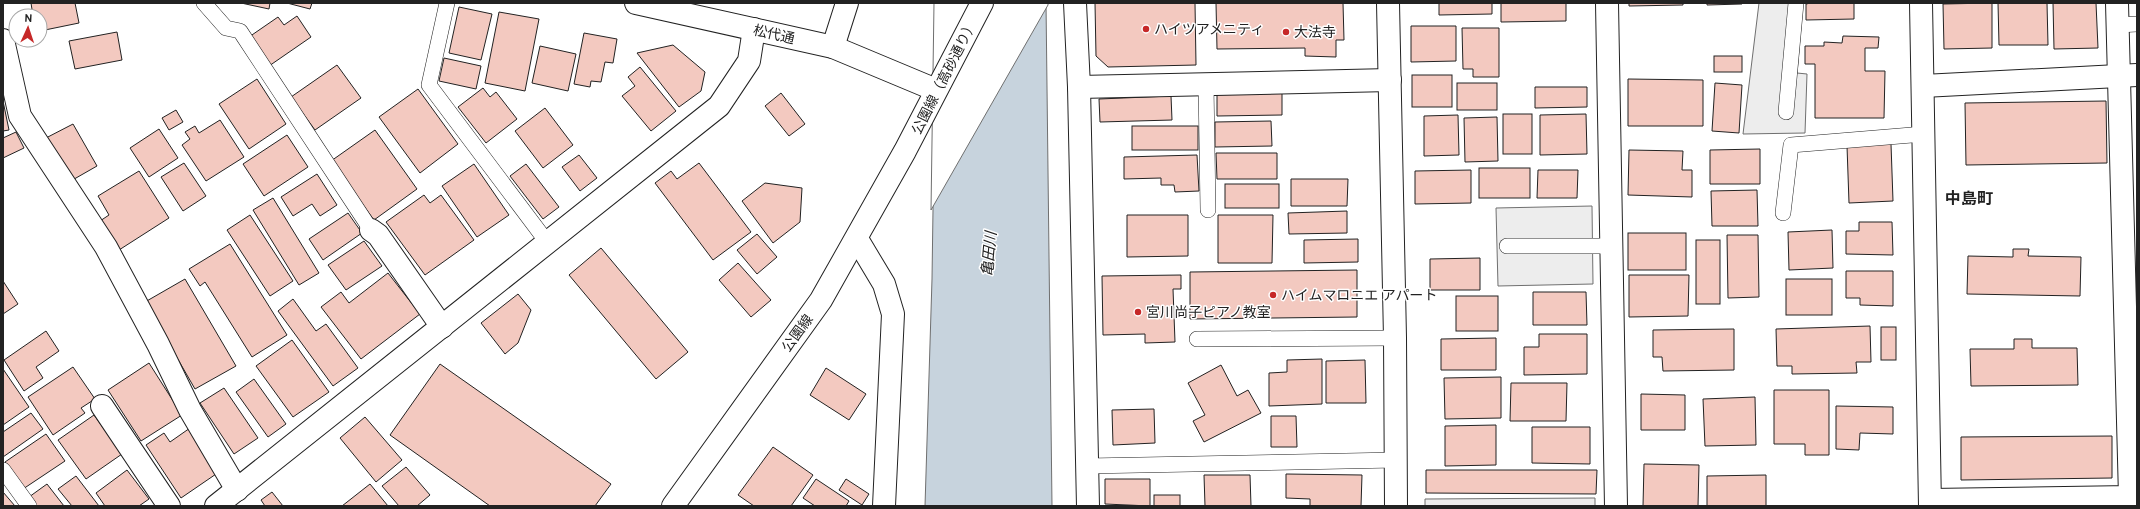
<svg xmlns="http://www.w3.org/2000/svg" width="2140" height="509" viewBox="0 0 2140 509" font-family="Overpass,'Noto Sans JP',sans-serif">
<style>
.parking{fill:#ededed;stroke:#6f6f6f}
.water{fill:#c7d3dd;stroke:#6f6f6f}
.pier{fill:#fff;stroke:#6f6f6f}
.building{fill:#f3c9c0;stroke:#222}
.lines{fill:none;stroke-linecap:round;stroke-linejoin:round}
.service-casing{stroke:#222;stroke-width:16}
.minor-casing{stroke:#222;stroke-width:24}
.tertiary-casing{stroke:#222;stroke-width:24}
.service{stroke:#fff;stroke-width:15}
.minor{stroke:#fff;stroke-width:22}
.tertiary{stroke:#fff;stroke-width:22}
.poi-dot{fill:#c62828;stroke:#fff;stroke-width:1.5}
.labels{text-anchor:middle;stroke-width:3;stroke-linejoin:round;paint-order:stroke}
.poi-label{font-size:14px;fill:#222;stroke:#fff;text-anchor:start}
.street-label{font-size:14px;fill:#222;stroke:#fff}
.water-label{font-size:15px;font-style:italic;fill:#222;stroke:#fff}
.quarter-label{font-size:16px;font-weight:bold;fill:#222;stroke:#fff}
</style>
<rect width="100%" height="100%" fill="#fff"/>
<g class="parking">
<path d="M1759 3H1803L1797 73 1807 74 1805 133 1743 134Z"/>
<path d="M1592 206 1593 284 1498 286 1496 208Z"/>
<path d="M1595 498V506H1425V499Z"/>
</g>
<path class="water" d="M936 3H1046L1052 506H925L932 279Z"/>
<path class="pier" d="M934 3H1048V5L931 210Z"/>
<g class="building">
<path d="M31 3H75L79 23 40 31V16H33Z"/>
<path d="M241 3H270L269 9Z"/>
<path d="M287 3H312L310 9Z"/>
<path d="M1095 3H1195L1196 65 1108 67 1096 56Z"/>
<path d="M1216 3H1343L1344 40H1336V57L1305 56V48L1217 49Z"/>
<path d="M1439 3H1492V14L1439 15Z"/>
<path d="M1501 3H1566V21L1501 22Z"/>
<path d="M1629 3H1683V5L1629 6Z"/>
<path d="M1707 3H1742V4L1707 5Z"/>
<path d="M1811 3H1854V19L1806 20V4Z"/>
<path d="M1992 3V48L1944 49 1943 4Z"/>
<path d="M1998 3H2047L2048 45H1999Z"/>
<path d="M2053 3H2096L2098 48 2054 49Z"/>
<path d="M459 7 492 14 481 60 449 53Z"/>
<path d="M499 12 539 19 525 91 485 83Z"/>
<path d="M297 16 311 37 269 66 249 37 278 17 284 25Z"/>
<path d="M1411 26H1456V61L1411 62Z"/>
<path d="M1462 28H1499V77H1473V69H1463Z"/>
<path d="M117 32 122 60 75 69 69 41Z"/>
<path d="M584 33 617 39 613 63 605 62 601 82 591 81 590 87 574 84Z"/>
<path d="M1843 36 1879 37 1878 48H1865V71H1885L1884 118H1815V64H1805V46H1824V42L1842 43Z"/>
<path d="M673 45 705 72 701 91 679 107 637 53Z"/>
<path d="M540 46 576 54 568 91 532 83Z"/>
<rect x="1714" y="56" width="28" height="16"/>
<path d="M444 58 481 66 476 89 439 81Z"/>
<path d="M337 65 361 98 315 130 291 97Z"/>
<path d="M640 67 676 111 651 131 622 96 635 86 628 77Z"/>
<rect x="1412" y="75" width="40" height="32"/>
<path d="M257 79 286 124 249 149 219 104Z"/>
<path d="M1628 79 1703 80V126H1628Z"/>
<rect x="1457" y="83" width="40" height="27"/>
<path d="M1715 83 1742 85 1739 133 1712 131Z"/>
<path d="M1535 87H1587V107L1535 108Z"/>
<path d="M483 88 490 97 496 92 517 119 486 143 458 107Z"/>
<path d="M418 89 458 144 420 173 379 117Z"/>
<path d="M781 93 805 124 789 136 765 106Z"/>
<path d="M1217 93H1282V115L1217 116Z"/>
<path d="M1171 96 1172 120 1100 122 1099 99Z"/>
<path d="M3 101 9 130 3 131Z"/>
<path d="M2106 101 2107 163 1966 165 1965 103Z"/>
<path d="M545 108 573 145 543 168 515 131Z"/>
<path d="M176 110 183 122 169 130 162 118Z"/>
<rect x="1503" y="114" width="29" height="40"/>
<path d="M1586 114 1587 154 1540 155V115Z"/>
<path d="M1458 115 1459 155 1424 156V116Z"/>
<path d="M1497 117 1498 161 1465 162 1464 118Z"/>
<path d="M220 120 244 157 206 181 182 145 190 139 185 132 195 126 199 133Z"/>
<path d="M1271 121 1272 146 1215 147V122Z"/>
<path d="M73 124 97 166 69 182 44 139Z"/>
<rect x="1132" y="126" width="66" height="24"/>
<path d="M159 129 178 158 149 177 130 148Z"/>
<path d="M375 130 417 189 374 220 331 161Z"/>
<path d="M16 132 24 148 3 158V138Z"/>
<path d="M287 135 308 167 264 196 243 164Z"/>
<path d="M1891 144 1893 201 1849 203 1847 146Z"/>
<path d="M1760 149V184H1710V150Z"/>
<path d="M1629 150 1683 151 1682 170H1692V197L1628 195Z"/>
<path d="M1216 153H1277V179H1217Z"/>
<path d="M579 155 597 178 580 191 562 167Z"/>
<path d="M1197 155 1199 191 1175 192 1174 185H1161V178L1124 179V157Z"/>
<path d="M184 163 206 196 183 211 161 177Z"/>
<path d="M699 163 751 232 713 260 655 183 671 171 677 179Z"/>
<path d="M474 164 509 215 477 237 442 186Z"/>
<path d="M526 164 559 207 543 219 510 176Z"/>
<rect x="1479" y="168" width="51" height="30"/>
<path d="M1471 170V203L1415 204V171Z"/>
<path d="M1538 170H1578L1577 198H1537Z"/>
<path d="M139 171 169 218 119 250 100 221 109 215 98 196Z"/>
<path d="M317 174 337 205 320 216 312 204 293 216 281 197Z"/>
<path d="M1291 179H1348L1347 206H1291Z"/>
<path d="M765 183 802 188 800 222 773 243 742 201Z"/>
<rect x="1225" y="184" width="54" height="24"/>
<path d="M1757 190 1758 226H1712L1711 191Z"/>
<path d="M424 195 430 203 441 195 474 240 425 275 386 222Z"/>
<path d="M273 198 319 273 299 285 253 210Z"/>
<path d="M1347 211V233L1289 234 1288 213Z"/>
<path d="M348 213 362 233 323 260 309 239Z"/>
<path d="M250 215 293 281 270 296 227 230Z"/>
<path d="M1127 215H1188V256L1127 257Z"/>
<path d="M1218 215H1273L1272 263H1218Z"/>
<path d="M1859 222H1892L1893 255 1846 254V231H1859Z"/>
<path d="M1832 230 1833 268 1789 270 1788 232Z"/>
<rect x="1628" y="233" width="58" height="37"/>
<path d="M757 234 777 257 757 274 737 250Z"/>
<path d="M1727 235H1758L1759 297 1728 298Z"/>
<path d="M1358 239V262L1304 263V240Z"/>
<rect x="1696" y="240" width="24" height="64"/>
<path d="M364 241 382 266 346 290 328 265Z"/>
<path d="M230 244 287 335 252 357 205 282 200 286 189 269Z"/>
<path d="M601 248 688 352 656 379 569 275Z"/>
<path d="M2013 249H2029L2028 256 2081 257 2080 296 1967 294 1968 256 2013 257Z"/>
<path d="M1480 258V290H1430V259Z"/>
<path d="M738 263 771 300 751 317 719 280Z"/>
<path d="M1357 270V317L1190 319V272Z"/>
<path d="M1846 271H1893V306L1860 305V298H1846Z"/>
<path d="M388 273 420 314 361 359 321 307 341 292 349 303Z"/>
<path d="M1181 275V289H1173L1175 342 1145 343V334L1103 335 1102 276Z"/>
<path d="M1629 275H1689L1688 316 1629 317Z"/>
<path d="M185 279 236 366 195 389 145 302Z"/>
<rect x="1786" y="279" width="46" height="36"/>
<path d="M3 281 18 304 3 314Z"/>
<path d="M1533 292H1586L1587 325H1533Z"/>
<path d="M518 294 531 310 518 343 505 354 481 323Z"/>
<rect x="1456" y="296" width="42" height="35"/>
<path d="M293 299 316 331 326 324 358 368 333 386 278 311Z"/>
<path d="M1870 326 1871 362H1856L1857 373 1792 374V366H1777L1776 329Z"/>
<rect x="1881" y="327" width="15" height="33"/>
<path d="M1734 329V370L1663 371 1662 357H1653V330Z"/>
<path d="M46 331 59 351 36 367 43 378 24 391 4 360Z"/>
<path d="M1539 334H1587V374L1524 375V347H1539Z"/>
<path d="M1496 338V370H1441V339Z"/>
<path d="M2014 339H2032V348H2077L2078 385 1971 386 1970 349H2014Z"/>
<path d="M292 340 329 392 293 417 256 366Z"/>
<path d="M1322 359V404L1269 406V373L1287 372V360Z"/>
<path d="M1365 360 1366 403H1326V361Z"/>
<path d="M149 363 182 415 141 441 108 390Z"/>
<path d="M440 364 611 484 595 506H490L390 435Z"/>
<path d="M1221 365 1237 396 1248 390 1261 413 1204 442 1193 421 1205 415 1188 383Z"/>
<path d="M73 367 95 399 81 408 85 413 53 435 28 397Z"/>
<path d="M826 368 866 394 849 420 810 395Z"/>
<path d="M3 369 29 407 3 425Z"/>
<path d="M1501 377V418L1445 419 1444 378Z"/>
<path d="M254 379 286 424 268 437 236 392Z"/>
<path d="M1511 383H1567L1566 421H1510Z"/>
<path d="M224 388 258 438 234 454 200 403Z"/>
<path d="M1774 390H1829V455H1805V444H1774Z"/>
<path d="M1641 394 1685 395V430H1641Z"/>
<path d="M1755 397 1756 445 1705 446 1703 399Z"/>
<path d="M1836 406 1893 407V434L1860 433 1859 450 1836 449Z"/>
<path d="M1154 409 1155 443 1113 445 1112 410Z"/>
<path d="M31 413 43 429 3 457V432Z"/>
<path d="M94 415 122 454 86 479 58 440Z"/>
<path d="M1271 416H1296L1297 447H1271Z"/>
<path d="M365 417 402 460 376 482 340 438Z"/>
<path d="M1496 425V465L1445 466V426Z"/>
<path d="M1532 427H1590V464L1532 463Z"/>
<path d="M190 428 219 472 181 498 146 445 164 433 170 442Z"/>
<path d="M46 434 65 461 23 489 5 462Z"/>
<path d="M2112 436V478L1961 480V437Z"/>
<path d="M773 447 813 475 791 506H754L738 495Z"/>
<path d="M1644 464 1699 465 1698 506H1643Z"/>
<path d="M406 467 430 495 417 506H399L382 486Z"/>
<path d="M127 470 149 499 139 506H105L96 493Z"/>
<path d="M1426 470H1597L1596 494 1426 493Z"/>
<path d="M1286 474 1362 475 1361 506H1310V499L1286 498Z"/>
<path d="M1204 475H1250L1251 506H1205Z"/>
<path d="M1766 475V506H1707V476Z"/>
<path d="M76 476 99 506H72L58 489Z"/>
<path d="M816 479 849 501 846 506H815L803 498Z"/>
<path d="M846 479 869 494 862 505 839 490Z"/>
<path d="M1105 479H1150V506L1105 504Z"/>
<path d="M47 484 64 506H36L29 497Z"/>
<path d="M370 484 388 506H342Z"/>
<path d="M3 492 15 506H3Z"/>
<path d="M272 492 283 506H265L261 500Z"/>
<rect x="1154" y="495" width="26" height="11"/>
</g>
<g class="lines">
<g class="service-casing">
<g id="service">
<path d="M204 3 226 28 240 31 371 230"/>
<path d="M447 3 429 85 547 242"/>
<path d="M2117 25 2137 24"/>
<path d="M1206 84 1208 210"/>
<path d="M1786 112 1796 3"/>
<path d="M1783 213 1791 145 1924 134"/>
<path d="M1507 246H1612"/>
<path d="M1197 339 1395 338"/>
<path d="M1087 466 1396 460"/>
<path d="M3 470 29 506"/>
</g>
</g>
<g class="minor-casing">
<g id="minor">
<path d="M1075 3 1079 87 1088 506"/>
<path d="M1388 3 1395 338 1396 506"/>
<path d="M1607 3 1616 506"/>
<path d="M1921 3 1930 506"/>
<path d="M3 40 20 116 106 247 158 344 190 410 237 490"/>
<path d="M833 47 847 3"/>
<path d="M1923 86 2137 75"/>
<path d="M1079 87 1390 80"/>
<path d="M371 230 378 235 442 327"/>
<path d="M857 239 884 284 893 314 884 506"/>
<path d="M102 406 169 506"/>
<path d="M1930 500 2130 497 2117 3"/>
<path d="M216 506 719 106 749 61 754 29"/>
</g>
</g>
<g class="tertiary-casing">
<g id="tertiary">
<path d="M636 3 833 47 936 90"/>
<path d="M673 506 821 300 905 151 982 3"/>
</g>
</g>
<use href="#service" class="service"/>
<use href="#minor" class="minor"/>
<use href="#tertiary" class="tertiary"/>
</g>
<g class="poi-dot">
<circle cx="1146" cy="29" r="4"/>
<circle cx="1286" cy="32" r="4"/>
<circle cx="1273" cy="295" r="4"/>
<circle cx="1138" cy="312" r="4"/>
</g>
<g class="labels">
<g class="poi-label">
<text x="1154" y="34">ハイツアメニティ</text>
<text x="1294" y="37">大法寺</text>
<text x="1281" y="300">ハイムマロニエ アパート</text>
<text x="1146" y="317">宮川尚子ピアノ教室</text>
</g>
<g class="street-label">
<text transform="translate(774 34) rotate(13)" y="5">松代通</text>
<text transform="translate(944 77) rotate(-63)" y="5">公園線（高砂通り）</text>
<text transform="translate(797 333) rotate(-54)" y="5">公園線</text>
</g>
<g class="water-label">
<text transform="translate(989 254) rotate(-85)" y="5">亀田川</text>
</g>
<g class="quarter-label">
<text x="1969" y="204">中島町</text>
</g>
</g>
<rect width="2140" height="509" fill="none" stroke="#222222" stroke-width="8"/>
<g transform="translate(28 28) rotate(3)"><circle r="19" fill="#ffffff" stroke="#a7a7a7"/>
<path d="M0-3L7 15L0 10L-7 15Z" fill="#c62828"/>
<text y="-6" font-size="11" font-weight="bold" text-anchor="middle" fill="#222222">N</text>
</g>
</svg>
